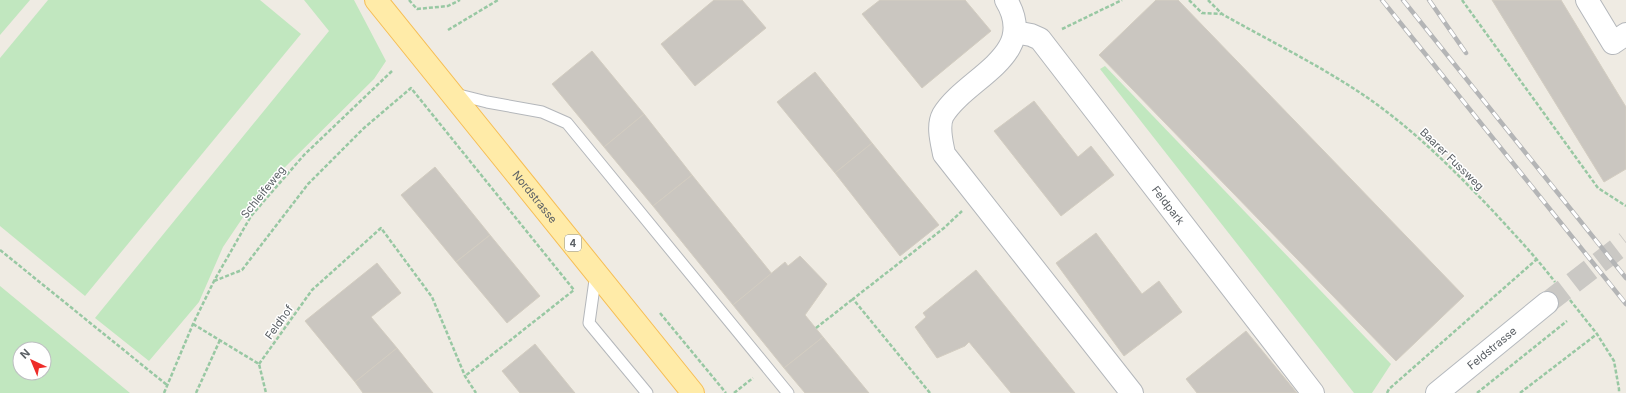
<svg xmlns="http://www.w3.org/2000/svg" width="1626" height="393" viewBox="0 0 1626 393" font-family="Inter,sans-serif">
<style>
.green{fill:#c1e7bf;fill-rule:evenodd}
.building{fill:#cac6c0;stroke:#d3cdc1}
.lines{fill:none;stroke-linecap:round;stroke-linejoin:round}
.secondary-tunnel{stroke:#cac8c4;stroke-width:22;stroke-dasharray:22 11;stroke-linecap:butt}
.lane-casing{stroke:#b4b7bb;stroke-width:13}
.street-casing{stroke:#b4b7bb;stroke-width:24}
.secondary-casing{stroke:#b5b9be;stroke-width:24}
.primary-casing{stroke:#f6be55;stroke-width:24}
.path{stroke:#98c8a3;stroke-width:2.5;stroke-dasharray:4 2;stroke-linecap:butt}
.lane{stroke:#fff;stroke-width:11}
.street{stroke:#fff;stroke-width:22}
.secondary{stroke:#fff;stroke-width:22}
.primary{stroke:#ffeba8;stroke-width:22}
.rail-casing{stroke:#b4b5b6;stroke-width:4.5}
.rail{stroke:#fff;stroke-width:3;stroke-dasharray:9;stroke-linecap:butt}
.labels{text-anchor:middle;stroke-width:3;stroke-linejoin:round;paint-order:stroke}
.shield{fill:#fff;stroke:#8c9093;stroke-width:1}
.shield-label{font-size:10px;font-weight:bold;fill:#5b6065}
.street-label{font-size:11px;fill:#5b6065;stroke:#fff}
</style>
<rect width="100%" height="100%" fill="#efebe3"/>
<g class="green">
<path d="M0 0H30L0 35Z"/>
<path d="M48 0H260L301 34 85 296 0 226V58Z"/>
<path d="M304 0H354L386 61 374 79 278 174 252 204 223 247 199 302 149 361 95 318 329 31Z"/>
<path d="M1105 66 1391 364 1372 393H1354L1100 69Z"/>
<path d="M0 286 130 393H0ZM20 349H44V373H20Z"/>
</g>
<g class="building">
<path d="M714 0H742L766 28 695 86 661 44Z"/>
<path d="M880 0H965L991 31 922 88 862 14Z"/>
<path d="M1156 0H1178L1464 296 1396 361 1099 55Z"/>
<path d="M1492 0H1561L1626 107V169L1604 182Z"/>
<path d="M592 51 644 114 604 147 552 84Z"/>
<path d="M815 72 872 143 835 173 777 102Z"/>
<path d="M1034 101 1078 157 1091 146 1114 175 1061 216 994 131Z"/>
<path d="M644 114 692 175 653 206 604 147Z"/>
<path d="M872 143 939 225 900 256 835 173Z"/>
<path d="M435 167 490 235 456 262 401 195Z"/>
<path d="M692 175 772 274 733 305 653 206Z"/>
<path d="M1096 233 1142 294 1159 281 1182 312 1124 356 1056 263Z"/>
<path d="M490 235 540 296 507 323 456 262Z"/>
<path d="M800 256 827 284 805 315 823 337 784 368 733 305 785 262 788 266Z"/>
<path d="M377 263 401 293 371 317 397 348 355 382 305 321Z"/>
<path d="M976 270 1075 393H1011L969 342 965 346 937 358 915 327 926 317 923 313Z"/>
<path d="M1246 331 1297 393H1197L1186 379Z"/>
<path d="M823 337 869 393H805L784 368Z"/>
<path d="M535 344 575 393H520L502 371Z"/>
<path d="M397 348 433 393H363L355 382Z"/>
</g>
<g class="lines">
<path class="secondary-tunnel" d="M1547 303 1626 242"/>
<g class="lane-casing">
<g id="lane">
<path d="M455 94 487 102 542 112 567 123 788 393"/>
<path d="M596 273 589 323 647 393"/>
</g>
</g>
<g class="street-casing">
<g id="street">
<path d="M1006 0C1040 56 966 77 943 115 937 126 942 143 944 154L1132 393"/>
<path d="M1587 0 1613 43 1626 34"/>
<path id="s1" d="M1015 32 1031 35 1040 39 1313 393"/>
</g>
</g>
<g class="secondary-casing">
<g id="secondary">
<path id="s2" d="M1437 393 1547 303"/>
</g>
</g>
<g class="primary-casing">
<g id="primary">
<path id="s3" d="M376 0 693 393"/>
</g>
</g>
<g class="path">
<path d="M409 0 417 9 448 6 460 0"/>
<path d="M1189 0 1202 13 1221 14"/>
<path d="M1208 0 1222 14C1268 40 1317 64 1362 94 1411 127 1452 168 1493 211 1514 234 1536 257 1555 282"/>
<path d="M1462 0 1598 188 1626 206"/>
<path d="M1062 29 1122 0"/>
<path d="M448 30 498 0"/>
<path d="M0 250 167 385"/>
<path d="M214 281 242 270 308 184 364 128 411 88 574 290 465 376"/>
<path d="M1570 300 1597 334 1614 361 1619 389V393"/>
<path d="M660 313 726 393"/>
<path d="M193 324 259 364 266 393"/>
<path d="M816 328 853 299"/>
<path d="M259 364 312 290 381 228 432 297 465 376 476 393"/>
<path d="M164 393 193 324 214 281 251 216 304 155 392 71"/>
<path d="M196 393 220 340"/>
<path d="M734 393 753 378"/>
<path d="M930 393 853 299 944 228 962 211"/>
<path d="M1387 393 1389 389 1537 259"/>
<path d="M1477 393 1567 321"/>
<path d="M1520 393 1597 334"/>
</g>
<use href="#lane" class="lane"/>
<use href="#street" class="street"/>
<use href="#secondary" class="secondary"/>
<use href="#primary" class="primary"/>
<g class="rail-casing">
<g id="rail">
<path d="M1382 0 1626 304"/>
<path d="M1403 0 1626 278"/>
<path d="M1429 0 1466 53"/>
</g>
</g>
<use href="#rail" class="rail"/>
</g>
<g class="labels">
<rect class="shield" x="565" y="235" width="16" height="16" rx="3"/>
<g class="shield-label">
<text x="573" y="247">4</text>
</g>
<g class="street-label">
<text transform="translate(1452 159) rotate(44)" y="4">Baarer Fussweg</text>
<text transform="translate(263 192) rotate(-51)" y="4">Schleifeweg</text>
<text dy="4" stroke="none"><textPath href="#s3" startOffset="253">Nordstrasse</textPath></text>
<text dy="4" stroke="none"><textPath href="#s1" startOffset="236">Feldpark</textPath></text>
<text transform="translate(279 322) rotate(-54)" y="4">Feldhof</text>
<text dy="4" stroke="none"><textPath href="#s2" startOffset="71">Feldstrasse</textPath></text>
</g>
</g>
<g transform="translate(32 361) rotate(316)"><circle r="19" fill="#ffffff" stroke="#bdbfc1"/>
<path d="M0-3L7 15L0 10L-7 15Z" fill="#ee2c29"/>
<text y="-6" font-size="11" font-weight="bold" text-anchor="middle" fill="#5b6065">N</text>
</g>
</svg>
